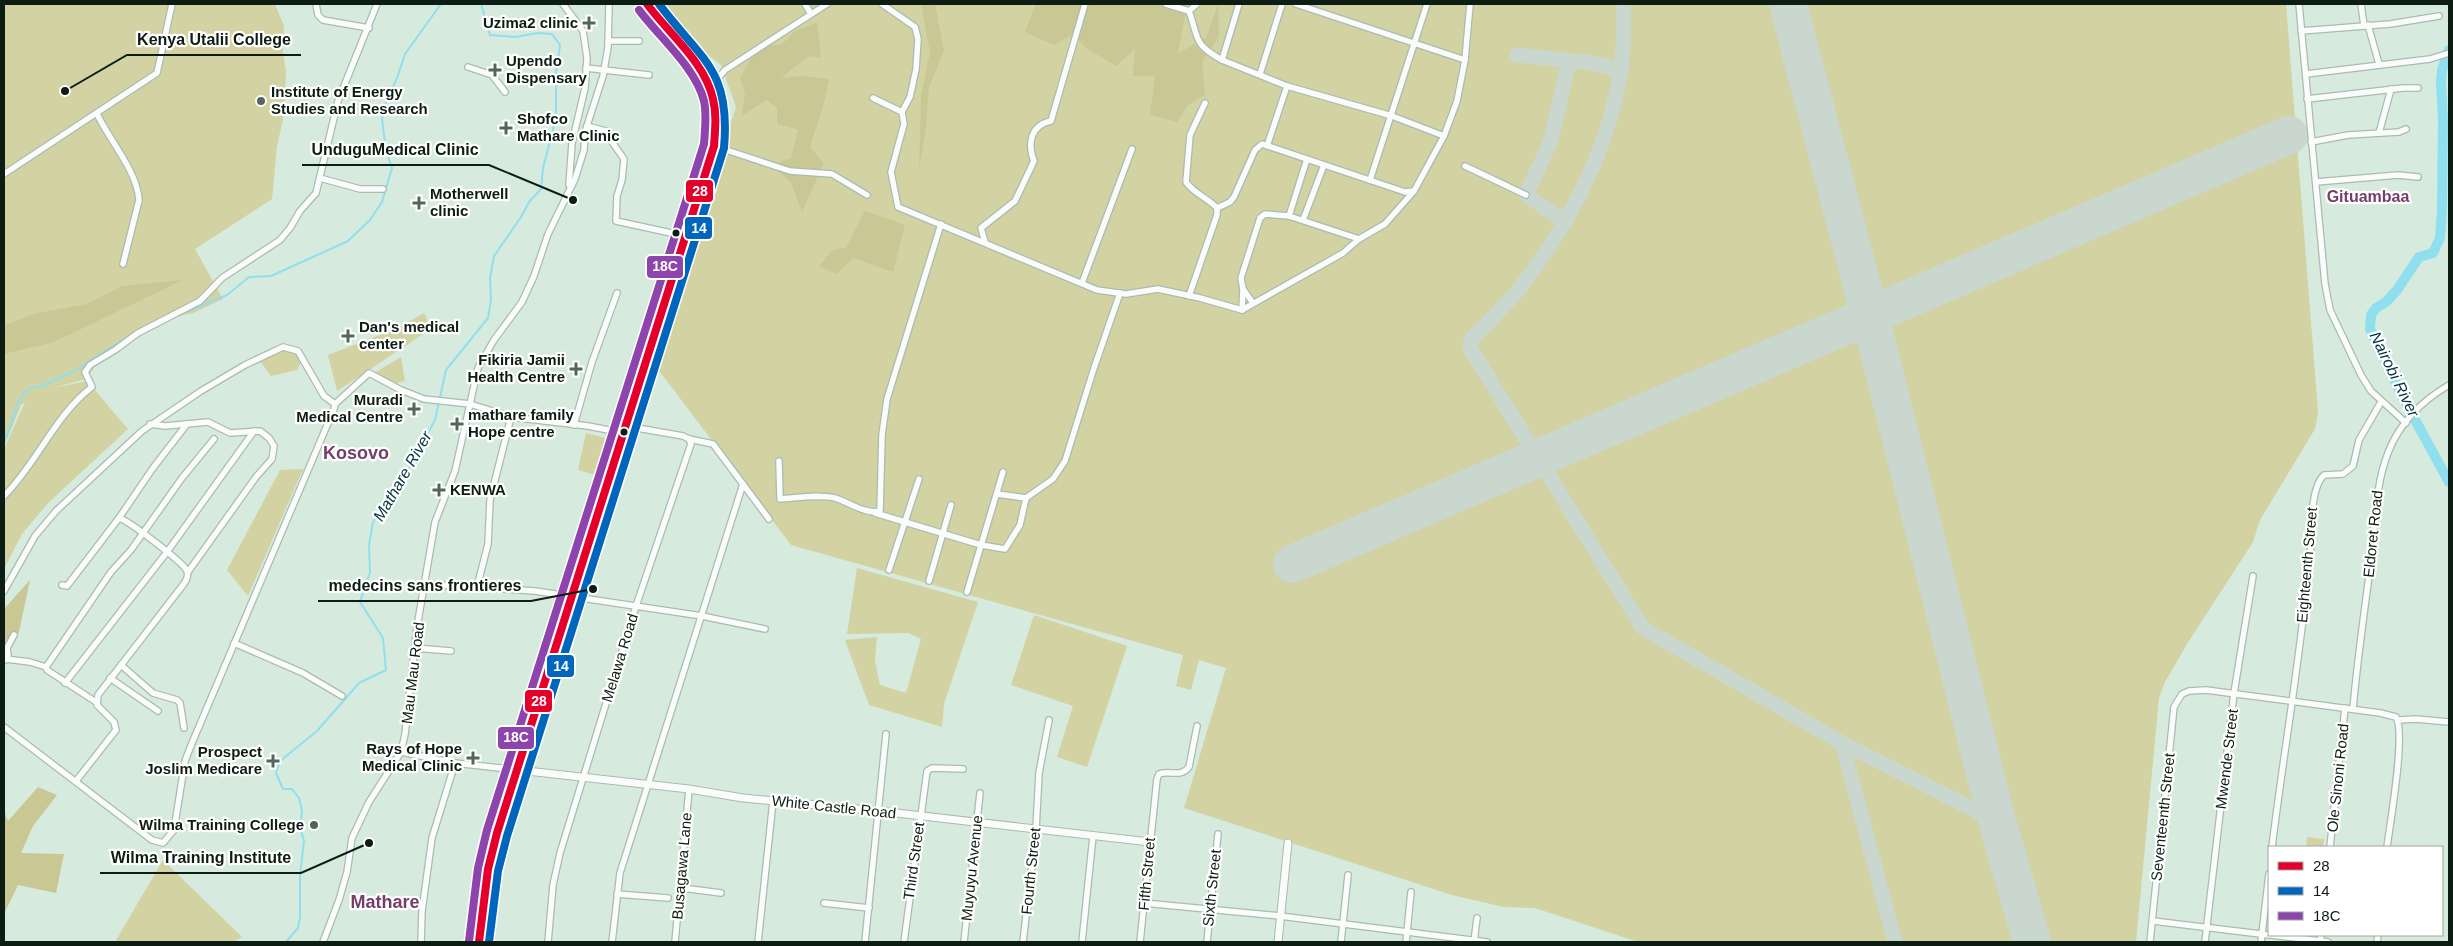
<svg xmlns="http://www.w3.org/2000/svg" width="2453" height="946" viewBox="0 0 2453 946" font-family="Helvetica,sans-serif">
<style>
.green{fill:#d2d2a3}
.forest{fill:#c9c895}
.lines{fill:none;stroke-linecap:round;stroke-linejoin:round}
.stream{stroke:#8fdfee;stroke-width:2}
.river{stroke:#8fdfee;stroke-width:10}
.taxiway{stroke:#cad7ce;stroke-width:15}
.runway{stroke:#cad7ce;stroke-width:38}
.minor-casing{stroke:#aabbb0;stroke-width:8}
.tertiary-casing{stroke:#aabbb0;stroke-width:9}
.secondary-casing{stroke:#aabbb0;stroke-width:9}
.minor{stroke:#f9fcfa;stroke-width:5.5}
.tertiary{stroke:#f9fcfa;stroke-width:7}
.secondary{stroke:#f9fcfa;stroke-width:8}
.bus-1-casing{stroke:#fff;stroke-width:11}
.bus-2-casing{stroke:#fff;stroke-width:11}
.bus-3-casing{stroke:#fff;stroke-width:11}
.bus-1{stroke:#e4002b;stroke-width:8}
.bus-2{stroke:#0065bd;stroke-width:8}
.bus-3{stroke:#8e44ad;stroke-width:8}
.poi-dot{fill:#54655a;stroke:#fff;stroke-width:2}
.bus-dot{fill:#0e1d14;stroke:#fff;stroke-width:2}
.labels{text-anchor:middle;stroke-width:4.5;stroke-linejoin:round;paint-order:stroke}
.poi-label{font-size:15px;font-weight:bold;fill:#0e1d14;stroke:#fff;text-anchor:start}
.street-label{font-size:15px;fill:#0e1d14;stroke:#fff}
.neighbourhood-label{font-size:16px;font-weight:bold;fill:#773d6a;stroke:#fff}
.water-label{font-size:16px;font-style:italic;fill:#013540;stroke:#fff}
.quarter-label{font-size:18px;font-weight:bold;fill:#773d6a;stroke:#fff}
.leader{fill:none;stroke:#0e1d14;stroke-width:2}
.callout-dot{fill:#0e1d14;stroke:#fff;stroke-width:2}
.callout-label{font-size:16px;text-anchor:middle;font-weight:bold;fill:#0e1d14;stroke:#fff;stroke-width:4.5;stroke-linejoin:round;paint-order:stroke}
.line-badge{stroke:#fff;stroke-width:2}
.badge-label{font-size:14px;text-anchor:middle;font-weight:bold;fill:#fff}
</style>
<rect width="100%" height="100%" fill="#d6ebdd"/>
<g class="green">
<path d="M4 4H275L284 26 283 51 286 71 284 115 277 146 272 199 195 249 223 299 193 313 160 321 143 331 97 364 86 379 49 389 87 381 128 429 48 503 22 534 4 569V449L25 402 21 405 4 447Z"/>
<path d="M664 4H2286L2318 411 2315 429 2260 520 2253 542 2187 644 2165 682 2159 698 2136 942H1638L1535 908 1504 907 1452 895 1184 808 1226 668 1199 660 1191 690 1176 686 1183 655 791 545 654 364 736 107 721 65 682 35Z"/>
<path d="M424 313 431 329 337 391 328 355 395 329Z"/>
<path d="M284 349 299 354 300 364 297 370 271 376 260 361Z"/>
<path d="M401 357 405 381 391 384 374 373Z"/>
<path d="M586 433 609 439 599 476 578 470Z"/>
<path d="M303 469 248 596 227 570 280 470Z"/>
<path d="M857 568 978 602 944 704 942 727 869 705 845 640 877 637 875 661 880 685 906 693 921 639 908 633 847 634Z"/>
<path d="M1034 615 1127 646 1087 767 1057 757 1073 706 1011 685Z"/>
<path d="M2307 837 2324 839 2323 847H2306Z"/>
<path d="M163 860 242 937 233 942H115Z"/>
</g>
<g class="forest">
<path d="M921 4H935L944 51 929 87 926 127 919 168 921 95 930 53Z"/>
<path d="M1036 4H1187L1178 53 1206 38 1218 4 1219 36 1202 62 1205 95 1188 105 1177 122 1150 115 1155 76H1133L1135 49 1116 66 1086 48 1073 34 1054 45 1025 32Z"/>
<path d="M817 22 821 58 809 56 781 78 802 76 829 79 823 107 810 147 824 163 802 212 791 183 772 165 791 158 798 130H800L777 124V108L767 100 741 116 745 94 740 78 757 48 782 44 794 32Z"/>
<path d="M865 211 905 225 893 272 853 258 836 274 819 266 834 249 846 248Z"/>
<path d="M183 280 54 342 4 354V326L32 314 87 304 122 286Z"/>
<path d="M30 580 19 632 4 655V609Z"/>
<path d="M38 787 57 795 33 826 21 853 64 854 56 893 18 885 4 914V811L8 821Z"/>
</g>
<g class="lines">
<g class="stream">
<path d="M178 315 227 295 249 277 271 276 348 241 370 220 382 202 392 168 386 151 382 119 386 102 397 78 405 54 441 4"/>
<path d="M4 440C16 424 12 403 28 389L44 385 74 371 132 334"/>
<path d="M286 942 298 928 300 917V875L304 841 300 827 302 811 299 798 292 789H283L276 773 280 761 317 731 359 683 386 670 383 638 360 602 370 572 369 545 373 522 396 492 435 420 446 370 488 318 491 300 490 278 494 256 521 217 529 202 541 189 543 168 556 118V73L560 45 552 34 537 33 516 37 490 35 481 4"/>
</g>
<path class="river" d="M2449 50 2442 70 2441 82 2443 121 2442 210 2440 238 2433 253 2419 257 2397 290 2386 302 2376 308 2371 315 2370 329 2401 394 2449 482"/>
<g class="taxiway">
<path d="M1623 4C1630 105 1585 202 1525 281 1510 302 1489 321 1471 340L1470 348 1643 628 1842 743 1997 821"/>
<path d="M1517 55 1592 63 1622 70"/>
<path d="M1566 222 1526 195 1551 140 1569 61"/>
<path d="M1842 743 1895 942"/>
</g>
<g class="runway">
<path d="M1788 4 1870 316 1997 821 2032 942"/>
<path d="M1292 564 2289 135"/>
</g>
<g class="minor-casing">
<g id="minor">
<path d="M316 4 318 15 323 20 369 28"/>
<path d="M563 4 583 31 587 58 585 88 572 143 569 185"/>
<path d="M805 4 811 14"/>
<path d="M882 4 915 27 918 39 916 69 910 97 902 112 904 124 891 172 898 207 1097 290 1126 294 1158 289 1200 298 1242 310 1343 253 1359 239 1385 224 1414 191 1444 136 1457 101 1465 60 1470 4"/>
<path d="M1166 4 1189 11"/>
<path d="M1296 4 1465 60"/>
<path d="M2299 4 2325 284 2330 310 2361 375 2371 391 2406 423"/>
<path d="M2361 4 2364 26"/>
<path d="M1189 11C1199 39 1193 44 1222 60L1239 4"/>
<path d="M1189 11 1197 4"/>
<path d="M2368 25 2379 64"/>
<path d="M2301 31 2390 24 2439 16"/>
<path d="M608 41H639"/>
<path d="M1222 60 1287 86 1392 116 1444 136"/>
<path d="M468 67 492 75 505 92"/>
<path d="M586 68 649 75"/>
<path d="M1260 74 1282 4"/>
<path d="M2306 74 2430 59 2449 53"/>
<path d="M708 81 720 76 725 70 827 4"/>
<path d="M873 98 902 112"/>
<path d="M2307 99 2403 88H2418"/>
<path d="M97 114C110 141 137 171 139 200L123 264"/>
<path d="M587 126 609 132 612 142 624 159 622 180 617 196 616 221 685 236"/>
<path d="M2379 133 2391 89"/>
<path d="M2311 142 2348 135 2399 132 2406 129"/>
<path d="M714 146 790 171 832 174 867 195"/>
<path d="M1267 146 1287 86"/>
<path d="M1465 166 1526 195"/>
<path d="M4 174 157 73 172 4"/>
<path d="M320 178 360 189H383"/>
<path d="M1370 180 1427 4"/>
<path d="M2316 182 2398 175 2418 177"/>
<path d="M1217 208 1230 202 1234 197 1255 150 1262 144 1405 192 1414 191"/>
<path d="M1289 216 1307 159"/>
<path d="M1303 220 1324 165"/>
<path d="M985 242 981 228 1015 201 1034 161C1027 143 1031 125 1051 121L1085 4"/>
<path d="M1082 283 1132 149"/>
<path d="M1189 296 1217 215V208C1208 198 1193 193 1186 182L1190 135 1205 103"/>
<path d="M1253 303 1243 289 1241 278 1260 218 1265 214 1289 216 1359 239"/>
<path d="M1242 310 1243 289"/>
<path d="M150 424 165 426 208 422 230 433 260 431 269 438 274 446 272 459 256 477 188 572"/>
<path d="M574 425 592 362 617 293"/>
<path d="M689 439 713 444 769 519"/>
<path d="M779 461 780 499C797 498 818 494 835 498 849 502 866 515 880 511L882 435 887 399 941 224"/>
<path d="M997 494 1026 498 1053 479 1065 461 1094 368 1120 293"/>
<path d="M4 496C37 463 55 415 92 387L85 372 90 365 115 350 138 333 200 301 222 278 280 240 290 228 300 211 316 193 338 101 377 4"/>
<path d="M875 513 981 545 1005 549 1020 525 1026 498"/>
<path d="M119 518 153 468 187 424"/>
<path d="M889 570 919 479"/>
<path d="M929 581 951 505"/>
<path d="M424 584 535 591 702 616 765 629"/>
<path d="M62 585 67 586 119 518C128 520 184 563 187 571 189 576 186 581 183 585L98 695 97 705 114 722 116 730 76 781"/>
<path d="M477 587 488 544 490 500 511 417"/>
<path d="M4 591 35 536 56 511 142 431 201 391 245 365 283 347 298 351 324 396 335 404"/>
<path d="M967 592 1003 472"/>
<path d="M234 643 303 673 342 696"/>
<path d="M415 648 451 651"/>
<path d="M6 659 30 662 46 667"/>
<path d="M5 660 8 655 7 648 14 635"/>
<path d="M121 665 153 693 177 700 180 703 184 728"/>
<path d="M110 678 158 711"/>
<path d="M65 683 167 552 254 431"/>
<path d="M96 702 47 670 46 667 111 572 131 550 182 478 214 439"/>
<path d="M2353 709C2357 662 2364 615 2370 568 2379 491 2372 430 2449 385"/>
<path d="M2398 720 2416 719 2449 722"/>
<path d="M4 727 152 840 163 843 174 830 185 761 192 743 334 409 335 404 369 373 401 390 424 399 470 404 511 417 588 426 624 433"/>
<path d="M401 752 455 763 518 770"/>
<path d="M2272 847C2284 750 2301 653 2310 556 2312 535 2309 489 2324 475L2343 474 2353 466 2359 440 2381 402"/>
<path d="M2330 847 2345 708"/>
<path d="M682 888 721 893"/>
<path d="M617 894 668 898"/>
<path d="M824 903 869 908"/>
<path d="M1144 903 1280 916 1487 942"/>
<path d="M2153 921 2269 935"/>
<path d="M2271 935 2328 942"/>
<path d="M323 942 339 900 347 872 352 838 369 802 401 752 405 734 417 627 435 522 455 471 478 368 494 340 522 302 534 276 548 234 575 179 584 150 585 132 603 76 608 47 609 4"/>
<path d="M421 942 422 911 432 838 455 763"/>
<path d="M548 942 553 885 560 853 636 606 691 444 689 439 683 436 626 426"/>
<path d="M612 942 620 873 743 484"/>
<path d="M675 942 689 789"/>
<path d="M758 942 773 801"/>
<path d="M865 942 886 734"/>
<path d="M904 942 927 771 932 768 963 769"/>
<path d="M964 942 980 793"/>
<path d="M1023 942 1036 829 1039 773 1049 720"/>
<path d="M1082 942 1093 836"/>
<path d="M1140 942 1157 779 1159 774C1170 770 1181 778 1189 767L1197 726"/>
<path d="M1207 942 1218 834"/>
<path d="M1341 942 1348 875"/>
<path d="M1406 942 1411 892"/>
<path d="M1474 942 1477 918"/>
<path d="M2150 942 2174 707 2182 694 2189 691 2206 690 2380 713 2396 717C2406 733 2390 824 2387 847"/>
<path d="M2205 942 2234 693 2253 576"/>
<path d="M2261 942 2269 874"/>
<path d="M2320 942 2321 935"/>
<path d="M2377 942 2378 935"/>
</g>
</g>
<g class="tertiary-casing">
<g id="tertiary">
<path d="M518 770 689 789 743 798 879 811 1150 842"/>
<path d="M1278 942 1288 843"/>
</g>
</g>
<g class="secondary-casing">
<g id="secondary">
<path d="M690 63 711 103"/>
<path d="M479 942 488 869 497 833 714 146C725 69 684 60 647 4"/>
</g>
</g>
<use href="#minor" class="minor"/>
<use href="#tertiary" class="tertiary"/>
<use href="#secondary" class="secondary"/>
<g class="bus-1-casing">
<path id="bus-1" d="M479 942 488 869 497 833 714 146C715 130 717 115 713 99 705 62 669 34 647 4"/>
</g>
<g class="bus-2-casing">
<path id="bus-2" d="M489 942 498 871 507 836 724 148C731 69 701 60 659 4"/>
</g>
<g class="bus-3-casing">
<path id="bus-3" d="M469 941 478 868 487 830 704 144C705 130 707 115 704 101 696 68 659 37 639 10"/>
</g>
<use href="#bus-1" class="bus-1"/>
<use href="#bus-2" class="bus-2"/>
<use href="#bus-3" class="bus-3"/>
</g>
<g class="poi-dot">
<path d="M586.5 15.5h5v5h5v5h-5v5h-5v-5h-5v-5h5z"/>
<path d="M492.5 62.5h5v5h5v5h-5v5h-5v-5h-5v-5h5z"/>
<circle cx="261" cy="101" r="5"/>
<path d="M503.5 120.5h5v5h5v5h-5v5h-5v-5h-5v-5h5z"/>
<path d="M416.5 195.5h5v5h5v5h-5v5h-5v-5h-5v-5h5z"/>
<path d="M345.5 328.5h5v5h5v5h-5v5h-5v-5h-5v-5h5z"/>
<path d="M573.5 361.5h5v5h5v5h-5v5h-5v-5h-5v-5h5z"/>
<path d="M411.5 401.5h5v5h5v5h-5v5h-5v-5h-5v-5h5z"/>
<path d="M454.5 416.5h5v5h5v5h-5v5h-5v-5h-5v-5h5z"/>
<path d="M436.5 482.5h5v5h5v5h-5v5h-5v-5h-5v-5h5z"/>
<path d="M470.5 750.5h5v5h5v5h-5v5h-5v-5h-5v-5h5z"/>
<path d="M270.5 753.5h5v5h5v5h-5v5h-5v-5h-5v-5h5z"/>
<circle cx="314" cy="825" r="5"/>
</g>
<g class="bus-dot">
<circle cx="676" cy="233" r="4.5"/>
<circle cx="624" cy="432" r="4.5"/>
</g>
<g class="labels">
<g class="poi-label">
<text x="578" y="28" text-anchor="end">Uzima2 clinic</text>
<text x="506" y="66">Upendo<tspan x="506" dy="17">Dispensary</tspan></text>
<text x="271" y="97">Institute of Energy<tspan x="271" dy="17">Studies and Research</tspan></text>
<text x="517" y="124">Shofco<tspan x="517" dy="17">Mathare Clinic</tspan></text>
<text x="430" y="199">Motherwell<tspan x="430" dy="17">clinic</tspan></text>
<text x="359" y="332">Dan's medical<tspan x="359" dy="17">center</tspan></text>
<text x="565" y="365" text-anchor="end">Fikiria Jamii<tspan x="565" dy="17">Health Centre</tspan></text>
<text x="403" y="405" text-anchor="end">Muradi<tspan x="403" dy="17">Medical Centre</tspan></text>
<text x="468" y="420">mathare family<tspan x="468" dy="17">Hope centre</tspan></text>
<text x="450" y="495">KENWA</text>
<text x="462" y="754" text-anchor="end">Rays of Hope<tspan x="462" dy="17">Medical Clinic</tspan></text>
<text x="262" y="757" text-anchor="end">Prospect<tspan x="262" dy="17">Joslim Medicare</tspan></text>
<text x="304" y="830" text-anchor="end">Wilma Training College</text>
</g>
<g class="street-label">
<text transform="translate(2373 534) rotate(-84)" y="5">Eldoret Road</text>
<text transform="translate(2307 565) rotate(-85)" y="5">Eighteenth Street</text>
<text transform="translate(620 658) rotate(-73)" y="5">Melawa Road</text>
<text transform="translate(413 673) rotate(-83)" y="5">Mau Mau Road</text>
<text transform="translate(2227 759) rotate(-83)" y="5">Mwende Street</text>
<text transform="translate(2338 778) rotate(-84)" y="5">Ole Sinoni Road</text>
<text transform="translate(834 807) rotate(6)" y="5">White Castle Road</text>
<text transform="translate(2163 817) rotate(-84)" y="5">Seventeenth Street</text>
<text transform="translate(914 861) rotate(-82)" y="5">Third Street</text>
<text transform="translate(682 866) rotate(-85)" y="5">Busagawa Lane</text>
<text transform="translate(972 868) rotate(-84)" y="5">Muyuyu Avenue</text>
<text transform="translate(1031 871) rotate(-84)" y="5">Fourth Street</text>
<text transform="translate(1147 874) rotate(-85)" y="5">Fifth Street</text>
<text transform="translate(1212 888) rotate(-84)" y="5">Sixth Street</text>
</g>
<g class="neighbourhood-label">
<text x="2368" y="202">Gituambaa</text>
</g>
<g class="water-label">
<text transform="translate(2395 374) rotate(64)" y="6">Nairobi River</text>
<text transform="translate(402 476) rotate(-60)" y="6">Mathare River</text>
</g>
<g class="quarter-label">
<text x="356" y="459">Kosovo</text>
<text x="385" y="908">Mathare</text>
</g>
</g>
<path class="leader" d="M65 91L127 55H301M573 200L489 165H302M593 589L531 601H318M369 843L301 873H100"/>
<g class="callout-dot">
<circle cx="65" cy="91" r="5"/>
<circle cx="573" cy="200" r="5"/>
<circle cx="593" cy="589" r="5"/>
<circle cx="369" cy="843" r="5"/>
</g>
<g class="callout-label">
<text x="214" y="45">Kenya Utalii College</text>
<text x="395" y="155">UnduguMedical Clinic</text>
<text x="425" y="591">medecins sans frontieres</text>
<text x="201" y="863">Wilma Training Institute</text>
</g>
<g class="line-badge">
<rect x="685" y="179" width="29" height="24" rx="5" fill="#e4002b"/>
<rect x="684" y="216" width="29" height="24" rx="5" fill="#0065bd"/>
<rect x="646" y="255" width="38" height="24" rx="5" fill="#8e44ad"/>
<rect x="546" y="654" width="29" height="24" rx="5" fill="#0065bd"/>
<rect x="524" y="689" width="29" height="24" rx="5" fill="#e4002b"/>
<rect x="497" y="726" width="38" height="24" rx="5" fill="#8e44ad"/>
</g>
<g class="badge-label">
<text x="700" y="196">28</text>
<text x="699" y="233">14</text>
<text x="665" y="271">18C</text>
<text x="561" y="671">14</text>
<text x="539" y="706">28</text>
<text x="516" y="742">18C</text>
</g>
<rect width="2453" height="946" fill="none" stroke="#0e1d14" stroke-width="10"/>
<rect x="2268" y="846" width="175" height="90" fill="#ffffff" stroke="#9fa5a1"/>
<rect x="2278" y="862" width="25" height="8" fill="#e4002b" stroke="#9fa5a1"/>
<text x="2313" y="871" font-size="15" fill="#0e1d14">28</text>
<rect x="2278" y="887" width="25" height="8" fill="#0065bd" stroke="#9fa5a1"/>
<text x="2313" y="896" font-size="15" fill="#0e1d14">14</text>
<rect x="2278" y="912" width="25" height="8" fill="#8e44ad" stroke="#9fa5a1"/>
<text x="2313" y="921" font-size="15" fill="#0e1d14">18C</text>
</svg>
